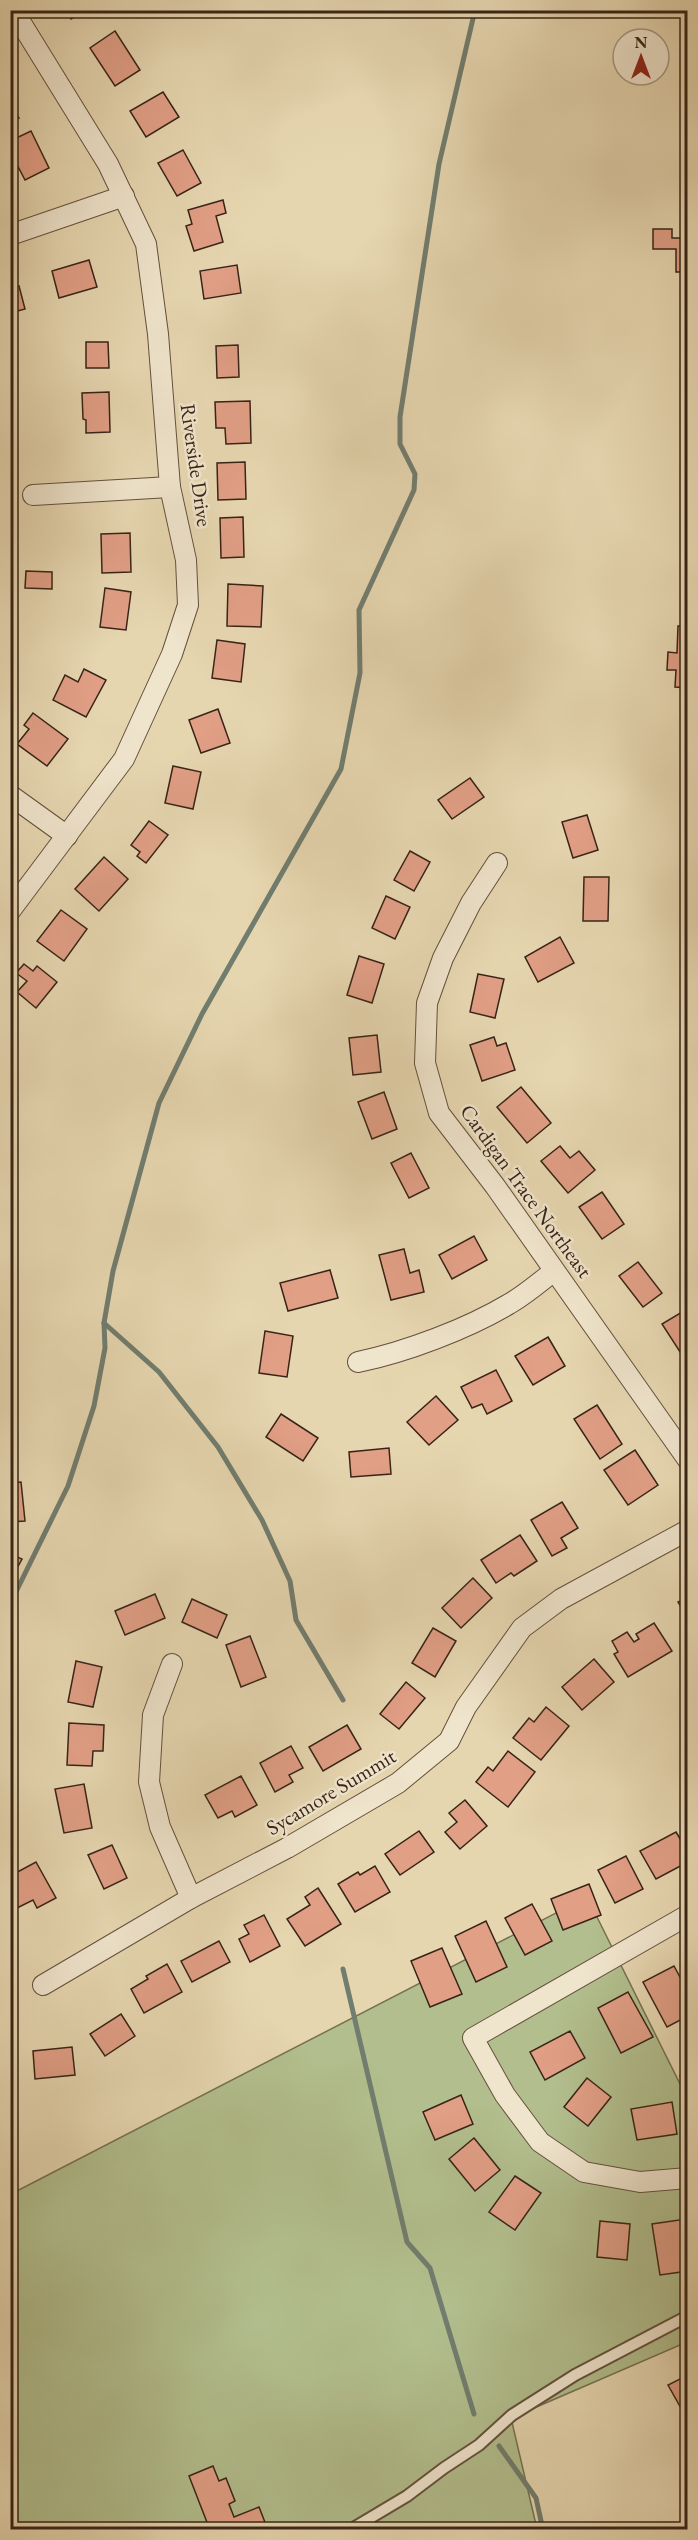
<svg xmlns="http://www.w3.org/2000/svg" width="698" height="2540" viewBox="0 0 698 2540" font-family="'EB Garamond',serif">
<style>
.green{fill:#b2be8d;stroke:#757152;stroke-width:1.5}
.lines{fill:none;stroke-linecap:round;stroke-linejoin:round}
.stream{stroke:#717d6e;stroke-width:5}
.building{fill:#e19f86;stroke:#382416;stroke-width:1.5}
.service-casing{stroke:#64503c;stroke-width:14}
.minor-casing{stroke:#64503c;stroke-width:22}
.service{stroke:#efe4cc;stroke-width:10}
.minor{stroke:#efe4cc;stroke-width:20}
.labels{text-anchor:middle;stroke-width:5;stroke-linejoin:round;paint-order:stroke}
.street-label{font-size:21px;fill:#382416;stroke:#efe4cc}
</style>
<rect width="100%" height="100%" fill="#e6d6b0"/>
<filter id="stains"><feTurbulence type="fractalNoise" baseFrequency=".00333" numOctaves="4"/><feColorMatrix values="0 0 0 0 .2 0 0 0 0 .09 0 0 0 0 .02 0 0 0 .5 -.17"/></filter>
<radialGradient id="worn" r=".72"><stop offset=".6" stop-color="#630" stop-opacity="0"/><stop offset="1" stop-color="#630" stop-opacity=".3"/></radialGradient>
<path class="green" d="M587 1897 687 2098V2342L511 2418 537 2529 11 2530V2194Z"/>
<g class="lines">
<g class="stream">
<path d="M104 1323 159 1372 218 1447 262 1520 290 1581 296 1620 343 1700"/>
<path d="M10 1604 68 1486 94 1406 105 1348 104 1323 113 1271 159 1103 202 1014 341 769 360 673 359 610 414 490 415 474 400 444V417L439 164 475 10"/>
<path d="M343 1969 407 2242 430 2268 474 2414"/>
<path d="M499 2446 536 2498 543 2530"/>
</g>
</g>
<g class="building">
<path d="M67 10H87L71 19Z"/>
<path d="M115 31 140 70 115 86 90 48Z"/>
<path d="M163 92 179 117 146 137 130 111Z"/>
<path d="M10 105 19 118 10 124Z"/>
<path d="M31 131 49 168 25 180 10 151V141Z"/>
<path d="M183 150 201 183 177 196 158 163Z"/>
<path d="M223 200 226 213 216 216 223 242 194 251 186 226 192 224 188 210Z"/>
<path d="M653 229H672V238H687L688 272H676V249H653Z"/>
<path d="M89 260 97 287 59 298 52 271Z"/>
<path d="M237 265 241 293 204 299 200 271Z"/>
<path d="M19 286 25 309 10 313V288Z"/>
<path d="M86 342H108L109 368H86Z"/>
<path d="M238 345 239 377 217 378 216 346Z"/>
<path d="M109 392 110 432 86 433V420L83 419 82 393Z"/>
<path d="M250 401 251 443 226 444 225 428H216L215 402Z"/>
<path d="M245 462 246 499 218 500 217 463Z"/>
<path d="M243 517 244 557 221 558 220 518Z"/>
<path d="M130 533 131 572 102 573 101 534Z"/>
<path d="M26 571 52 572V589L25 588Z"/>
<path d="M228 584 263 586 261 627 227 626Z"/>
<path d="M105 588 131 592 126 630 100 627Z"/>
<path d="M678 626H688V688L675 687 676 670H667L668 652 677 653Z"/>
<path d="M217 640 245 644 241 682 212 678Z"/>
<path d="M84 669 106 680 86 717 53 700 65 675 78 682Z"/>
<path d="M218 709 230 743 201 753 189 720Z"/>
<path d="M33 713 68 739 47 766 17 744 29 729 24 725Z"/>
<path d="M173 766 201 772 193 809 165 803Z"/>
<path d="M470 778 484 797 452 819 438 800Z"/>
<path d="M587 815 598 850 573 858 562 822Z"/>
<path d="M149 821 168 835 146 863 137 856 140 852 131 845Z"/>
<path d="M410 851 430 862 414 891 394 880Z"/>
<path d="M104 857 128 879 99 911 75 889Z"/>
<path d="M584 877H609L608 921H583Z"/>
<path d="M386 896 410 907 395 939 372 928Z"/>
<path d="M61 910 87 929 64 961 37 941Z"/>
<path d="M560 937 574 963 538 982 525 957Z"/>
<path d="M359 956 384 964 372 1003 347 995Z"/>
<path d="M24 964 33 971 37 966 57 982 36 1008 17 992 27 981 16 973Z"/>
<path d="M478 974 504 979 495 1018 470 1012Z"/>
<path d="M377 1035 381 1072 353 1075 349 1038Z"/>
<path d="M494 1037 497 1046 506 1043 515 1070 482 1081 470 1045Z"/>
<path d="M521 1087 551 1123 527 1143 497 1107Z"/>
<path d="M384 1092 397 1129 372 1139 358 1102Z"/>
<path d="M560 1146 570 1158 579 1151 595 1170 568 1193 541 1161Z"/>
<path d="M411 1153 429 1188 409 1198 391 1163Z"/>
<path d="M602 1192 624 1224 602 1239 579 1207Z"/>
<path d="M474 1236 487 1260 452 1279 439 1255Z"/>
<path d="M404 1249 410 1273 419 1270 424 1292 391 1300 379 1255Z"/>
<path d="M638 1262 662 1293 643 1307 619 1276Z"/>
<path d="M330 1270 338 1298 288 1311 280 1283Z"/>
<path d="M682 1312 688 1321V1356L684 1358 662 1324Z"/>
<path d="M265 1331 293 1336 287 1377 259 1373Z"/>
<path d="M548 1337 565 1366 533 1385 515 1356Z"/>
<path d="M496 1370 512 1401 487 1414 482 1404 472 1408 461 1387Z"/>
<path d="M436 1396 458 1420 429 1445 407 1422Z"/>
<path d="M597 1405 622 1444 600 1459 574 1419Z"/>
<path d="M281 1414 318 1438 303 1461 266 1437Z"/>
<path d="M389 1448 391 1474 351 1477 349 1452Z"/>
<path d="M635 1450 658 1485 628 1505 604 1470Z"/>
<path d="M21 1482 25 1521 10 1522V1483Z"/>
<path d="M562 1502 578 1528 561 1538 567 1548 552 1556 531 1520Z"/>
<path d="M520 1535 537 1561 514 1576 511 1573 496 1583 481 1560Z"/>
<path d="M10 1554 22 1559 10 1581Z"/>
<path d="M473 1578 492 1598 461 1628 442 1608Z"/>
<path d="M155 1594 165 1618 125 1635 115 1611Z"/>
<path d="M688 1597V1618L678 1602Z"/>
<path d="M192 1599 227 1615 217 1638 182 1622Z"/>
<path d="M654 1623 672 1651 628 1677 614 1654 618 1652 612 1641 627 1632 634 1642 639 1639 636 1634Z"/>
<path d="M433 1628 456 1641 435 1677 412 1663Z"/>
<path d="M250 1636 266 1677 241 1687 226 1645Z"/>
<path d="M594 1659 614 1682 582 1710 562 1687Z"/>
<path d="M76 1661 102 1667 93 1707 68 1702Z"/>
<path d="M406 1682 425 1698 399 1729 380 1714Z"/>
<path d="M546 1707 569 1726 541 1760 513 1738 529 1718 534 1722Z"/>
<path d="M69 1723 104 1725 103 1751H93L92 1766 67 1765Z"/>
<path d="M347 1725 361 1749 323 1771 309 1747Z"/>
<path d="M291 1746 303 1768 289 1775 293 1782 275 1792 260 1763Z"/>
<path d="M508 1751 535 1772 508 1807 476 1782 488 1767 493 1771Z"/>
<path d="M241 1776 257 1805 235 1817 232 1811 218 1818 205 1795Z"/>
<path d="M84 1784 92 1828 64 1833 55 1789Z"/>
<path d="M465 1800 487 1826 460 1849 445 1832 457 1822 449 1813Z"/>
<path d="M419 1831 434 1852 400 1875 385 1854Z"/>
<path d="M676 1832 688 1852V1862L656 1879 640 1851Z"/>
<path d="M112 1845 127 1878 104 1889 88 1855Z"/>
<path d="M626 1856 643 1889 615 1903 598 1870Z"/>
<path d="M36 1862 56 1898 37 1908 33 1900 15 1909 10 1900V1876Z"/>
<path d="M375 1866 390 1892 355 1912 338 1884 358 1872 360 1875Z"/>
<path d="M589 1884 601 1915 563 1930 551 1899Z"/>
<path d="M318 1888 341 1924 305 1946 287 1919 310 1905 305 1897Z"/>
<path d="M532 1904 552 1941 525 1955 505 1918Z"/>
<path d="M264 1915 280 1946 250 1962 239 1939 249 1934 244 1925Z"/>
<path d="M486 1921 507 1967 476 1982 455 1936Z"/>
<path d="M219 1941 230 1962 192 1982 181 1961Z"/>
<path d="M442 1948 462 1994 430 2007 411 1961Z"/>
<path d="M167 1964 182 1992 144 2013 131 1989 148 1979 146 1976Z"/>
<path d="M674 1966 688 1992V2016L667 2027 643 1982Z"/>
<path d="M628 1992 653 2037 621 2053 598 2008Z"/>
<path d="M121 2014 135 2036 105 2056 90 2034Z"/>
<path d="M570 2031 585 2058 545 2080 530 2052Z"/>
<path d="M72 2047 75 2075 35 2079 33 2051Z"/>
<path d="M688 2073V2093L680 2076Z"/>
<path d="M587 2078 611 2097 588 2126 564 2107Z"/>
<path d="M461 2095 473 2124 435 2140 423 2112Z"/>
<path d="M672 2102 677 2134 637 2140 631 2109Z"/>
<path d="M474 2138 500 2170 475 2191 449 2159Z"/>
<path d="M515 2176 541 2193 515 2230 489 2212Z"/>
<path d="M686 2219 688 2271 660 2275 652 2224Z"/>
<path d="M600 2221 630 2224 627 2260 597 2257Z"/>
<path d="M688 2375V2416L686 2417 668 2385Z"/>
<path d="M213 2466 219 2481 226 2478 235 2501 229 2504 234 2517 259 2507 268 2530H210L189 2476Z"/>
</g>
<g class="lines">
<g class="service-casing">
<path id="service" d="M350 2530 407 2496 444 2468 479 2445 512 2415 575 2375 688 2316"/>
</g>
<g class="minor-casing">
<g id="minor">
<path d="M10 235 124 196"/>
<path d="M33 495 170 487"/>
<path d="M10 795 67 836"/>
<path d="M497 863 471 903 443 958 427 1003 425 1063 439 1113 495 1186 688 1460"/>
<path d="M10 911 124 759 172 654 188 605 186 560 170 487 158 334 146 244 108 164 13 10"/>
<path d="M358 1362C406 1352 467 1329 509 1304 525 1295 540 1282 554 1271"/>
<path d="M172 1664 153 1715 149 1782 160 1827 191 1898"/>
<path d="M688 1915 473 2038 505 2095 540 2142 584 2172 640 2182 688 2178"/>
<path d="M43 1985 191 1898 287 1848 398 1783 449 1741 466 1707 522 1628 561 1599 688 1530"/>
</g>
</g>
<use href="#service" class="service"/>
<use href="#minor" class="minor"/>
</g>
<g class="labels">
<g class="street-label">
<text transform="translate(196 465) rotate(82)" y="7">Riverside Drive</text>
<text transform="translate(526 1191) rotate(54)" y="7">Cardigan Trace Northeast</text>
<text transform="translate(331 1792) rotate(-31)" y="7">Sycamore Summit</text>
</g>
</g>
<rect width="698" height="2540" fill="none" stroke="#e6d6b0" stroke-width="36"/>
<rect x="12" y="12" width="674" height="2516" fill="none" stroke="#382416" stroke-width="3"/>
<rect x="18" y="18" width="662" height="2504" fill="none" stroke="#382416" stroke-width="1.5"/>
<g transform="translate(641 57)"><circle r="28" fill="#efe4cc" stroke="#a69783" stroke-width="1.5"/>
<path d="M0-4.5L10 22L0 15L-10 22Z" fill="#8f2418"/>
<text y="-9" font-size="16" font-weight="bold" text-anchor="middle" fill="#382416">N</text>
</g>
<rect width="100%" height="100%" filter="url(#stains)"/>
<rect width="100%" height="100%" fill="url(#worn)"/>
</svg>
